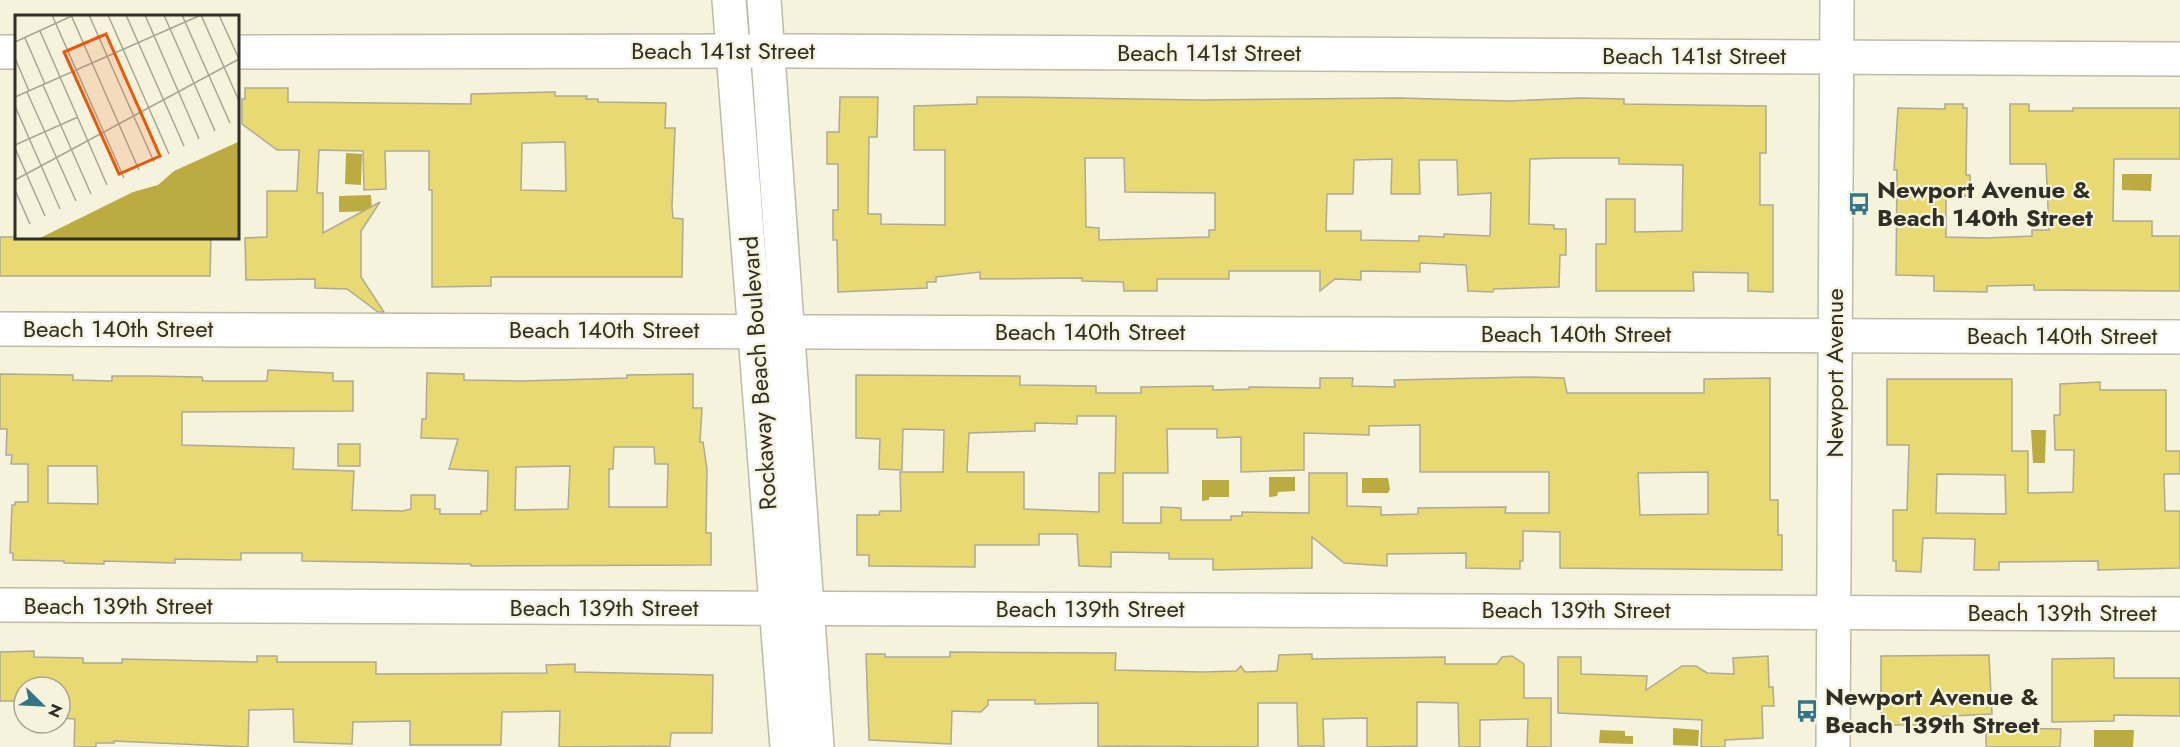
<svg xmlns="http://www.w3.org/2000/svg" width="2180" height="747" viewBox="0 0 2180 747" font-family="Jost,sans-serif">
<style>
.water{fill:#bbab41}
.building{fill:#e9d972;stroke:#adaa96;stroke-width:1.5;fill-rule:evenodd}
.lines{fill:none;stroke-linecap:round;stroke-linejoin:round}
.minor-casing{stroke:#bebba6;stroke-width:36}
.minor{stroke:#fff;stroke-width:33}
.labels{text-anchor:middle;stroke-width:4.5;stroke-linejoin:round;paint-order:stroke}
.street-label{font-size:24px;fill:#302f27;stroke:#f6f3dd}
.poi-label{font-size:24px;font-weight:bold;fill:#302f27;stroke:#f6f3dd;text-anchor:start}
.inset-road{fill:none;stroke:#a7a594;stroke-width:1.5}
.view{fill:#e8590c;fill-opacity:0.15;stroke:#e8590c;stroke-width:3}
.inset-edge{fill:none;stroke:#302f27;stroke-width:3}
</style>
<rect width="100%" height="100%" fill="#f6f3dd"/>
<g class="water">
<path d="M346 153 362 154 361 185 345 184Z"/>
<path d="M2122 174H2152L2151 191 2122 190Z"/>
<path d="M371 195 372 211 339 212V196Z"/>
<path d="M2031 430H2046L2045 463H2033Z"/>
<path d="M1269 477H1295V491L1278 492 1277 496 1269 497Z"/>
<path d="M1362 478H1388L1390 489 1388 493H1362Z"/>
<path d="M1202 480H1229V497H1209V500L1202 501Z"/>
<path d="M1673 728 1699 730 1698 746 1673 745Z"/>
<path d="M1600 730 1625 731V736H1633V744L1599 743Z"/>
<path d="M2094 730H2134L2133 747H2094Z"/>
</g>
<g class="building">
<path d="M245 88H288V102L471 104V94L555 92V96H587L586 99H598V102L666 103 665 128H675L672 207 673 218 683 219 682 277H491V286L432 287V190H429V151H385L386 189 364 190 363 151 319 150 317 193H323V233L380 202 361 231V277L384 312H378L347 289 315 288V279L246 280 245 238 267 237V191H297L299 150H277L242 124V99H245ZM565 142 566 191 521 190 522 143Z"/>
<path d="M840 97H878L877 137H869L868 214H881V224L945 225V150H914V106L977 104V97H1010L1200 100 1399 98 1509 101 1581 98 1624 99V104L1766 106V153H1760V205H1773V292L1748 291V273L1693 272 1694 291H1596V244H1606V199H1635V232L1682 231 1683 165 1619 164V158H1560L1530 159 1529 224 1554 225V229H1566V255H1560L1559 287 1494 289 1493 292 1468 291 1466 265 1420 263V272L1361 271V280L1335 279 1320 291V271H1229V279H1157V291H1124L1123 282 1082 281V278L980 279V272L936 277V282H927V288L838 292 837 240H833V210H838V164H827V132H839ZM1085 158H1124L1125 192 1215 193V230H1209V237L1099 240V228L1086 227ZM1392 159 1391 194H1420L1419 160H1457L1458 195 1491 193 1490 236 1444 234V237L1419 236V241L1361 240V231H1326L1327 194H1353L1354 160Z"/>
<path d="M1945 104H1963V108H1967L1966 175H1970L1971 196H1946V237L1987 238 2032 236V230H2049L2046 164H2010V104H2029V111H2073V108H2180V159H2114L2113 221H2152V236H2180V291L2034 290V285L1987 286V292L1934 291V276L1896 275 1897 170H1894L1898 108 1945 109Z"/>
<path d="M0 237H211L210 276H0Z"/>
<path d="M268 370 333 373V381H353V411L182 412V445L294 448 293 469 354 471 352 510 403 511 411 509V495H435V509H440V514H481V511H487L488 471 449 469 458 439 421 438 422 419H426L427 373 464 374V380L522 381 627 378V375L693 374V408H702L700 442H703L707 469 706 533H711V565L471 566V564L302 561V553H241V560L175 559V563L104 561V564L64 563V561L13 560V553H10L12 505H15V502H28V464H11L12 455H6L7 429H0V374L73 375V380L112 381V376H147L202 377 203 381H267ZM614 447H654L655 464H668L667 507H609V469H613ZM48 466H97L98 504 48 503ZM570 466 568 509 515 510 516 467Z"/>
<path d="M856 375 1020 376V385L1096 386V393H1141V387L1213 386V390L1249 389V387L1320 388V378H1353L1352 386 1395 387 1394 380 1530 377 1564 378 1567 393H1704V379L1770 378V500H1778V535H1782V570L1560 568V532L1523 531V561H1520V569L1466 568V553L1387 554V566L1344 563 1312 537V568L1213 570V559H1169V553L1111 552V567L1079 566 1077 534H1039V545H975V567L869 566V555H857V515H879L880 511H901L900 472H943L944 430 903 429 902 470 879 469 880 439 856 438ZM1077 416H1116L1115 473H1099V512L1024 509V472H967L969 433 1035 431V423L1077 424ZM1420 425V472H1549V513H1505L1506 507 1418 508V514L1381 515V507L1347 506V473H1309V513L1242 512V516H1231V520H1181V508L1161 507V523H1123V473H1168L1167 429H1217V438L1241 437V472L1304 470V433L1369 435V426ZM1708 472V514L1640 515 1638 473Z"/>
<path d="M1887 379H2012V451H2028V493L2073 492 2074 450H2055L2054 415H2060V384L2100 382V390H2166V451H2180V474H2164L2165 511H2180V568L2098 570V561L1999 562V570H1974L1975 539 1923 538 1921 572 1896 571V561H1893V510H1907L1909 445H1887ZM1937 474 2005 475 2006 514 1936 513Z"/>
<rect x="338" y="444" width="22" height="22"/>
<path d="M34 651V657L83 658V663H122V659L257 662V656H277V662H376V674L547 673 546 665 575 664V672L713 675 712 733H671L670 746 559 747 560 711 502 712 501 745H410V721L353 722 352 744 294 742 293 709 249 710 248 747 114 741V743H96V747H74L75 719 60 718V687H24V701H0V652Z"/>
<path d="M950 652 1116 653 1115 670 1203 672 1236 671 1241 666 1245 672 1277 671 1279 655 1312 654V659L1445 657V664H1497L1502 657 1512 656 1524 664V698H1551V747H1527L1528 719 1480 720V747H1459L1458 703 1417 702V746L1367 747V718L1323 719 1324 746H1298L1297 703H1258V747L1098 746V703L1035 704V700H988V705L981 712 952 711 951 744 869 740 866 654H885V657H950Z"/>
<path d="M1989 655 1992 714 1934 717V725H1881V656Z"/>
<path d="M1768 656 1769 687H1773L1774 706H1762L1763 738 1725 740V747H1701L1702 720 1558 713V657H1581V674L1647 676 1646 690 1682 666H1696L1707 673 1734 674 1733 658Z"/>
<path d="M2114 658V678H2180V716L2114 715V721L2052 722V659Z"/>
<path d="M1986 728 2061 729 2060 747H1986Z"/>
</g>
<g class="lines">
<g class="minor-casing">
<g id="minor">
<path d="M729 0 787 747"/>
<path d="M764 0 817 747"/>
<path d="M0 52H16"/>
<path d="M237 52 795 51 2180 59"/>
<path d="M0 329 2180 337"/>
<path d="M0 605 2180 614"/>
<path d="M1833 747 1837 0"/>
</g>
</g>
<use href="#minor" class="minor"/>
</g>
<defs>
<g id="bus-bare" transform="scale(1.8)"><path d="M-5-6H5V4H4V6H2V4H-2V6H-4V4H-5ZM-3.5-4V0h7V-4ZM-3.5 1.2v1.5H-2V1.2ZM2 1.2v1.5H3.5V1.2Z" fill="#337487" stroke="#f6f3dd" stroke-width="2.5" paint-order="stroke"/></g>
</defs>
<g fill-rule="evenodd">
<use href="#bus-bare" x="1859" y="204"/>
<use href="#bus-bare" x="1807" y="711"/>
</g>
<g class="labels">
<g class="street-label">
<text x="723" y="59">Beach 141st Street</text>
<text x="1209" y="61">Beach 141st Street</text>
<text x="1694" y="64">Beach 141st Street</text>
<text x="118" y="337">Beach 140th Street</text>
<text x="604" y="338">Beach 140th Street</text>
<text x="1090" y="340">Beach 140th Street</text>
<text x="1576" y="342">Beach 140th Street</text>
<text x="2062" y="344">Beach 140th Street</text>
<text transform="translate(759 373) rotate(-94)" y="8">Rockaway Beach Boulevard</text>
<text transform="translate(1835 373) rotate(-90)" y="8">Newport Avenue</text>
<text x="118" y="614">Beach 139th Street</text>
<text x="604" y="616">Beach 139th Street</text>
<text x="1090" y="617">Beach 139th Street</text>
<text x="1576" y="618">Beach 139th Street</text>
<text x="2062" y="621">Beach 139th Street</text>
</g>
<g class="poi-label">
<text x="1877" y="198">Newport Avenue &amp;<tspan x="1877" dy="28">Beach 140th Street</tspan></text>
<text x="1825" y="705">Newport Avenue &amp;<tspan x="1825" dy="28">Beach 139th Street</tspan></text>
</g>
</g>
<g transform="translate(15 15)">
<rect width="224" height="224" fill="#f6f3dd"/>
<path d="M223 127V223H25L118 177 143 170 159 156Z" fill="#bbab41"/>
<path class="inset-road" d="M37 0 109 163M56 0 124 155M74 0 139 147M93 0 154 139M111 0 169 131M130 0 184 124M149 0 200 116M167 0 215 108M186 0 224 86M204 0 224 44M25 16 92 170M10 23 30 69M0 27 59 0M0 43 14 76M28 70 76 179M12 77 61 186M0 82 186 0M0 91 45 194M0 130 63 102M0 133 30 201M0 165 224 44M0 175 15 209"/>
<path class="view" d="M91 19 145 141 104 159 49 37Z"/>
<rect width="224" height="224" class="inset-edge"/>
</g>
<g transform="translate(42 705) rotate(114)"><circle r="28" fill="#f6f3dd" stroke="#a7a594" stroke-width="1.5"/>
<path d="M0-4.5L10 22L0 15L-10 22Z" fill="#337487"/>
<text y="-9" font-size="16" font-weight="bold" text-anchor="middle" fill="#302f27">N</text>
</g>
</svg>
